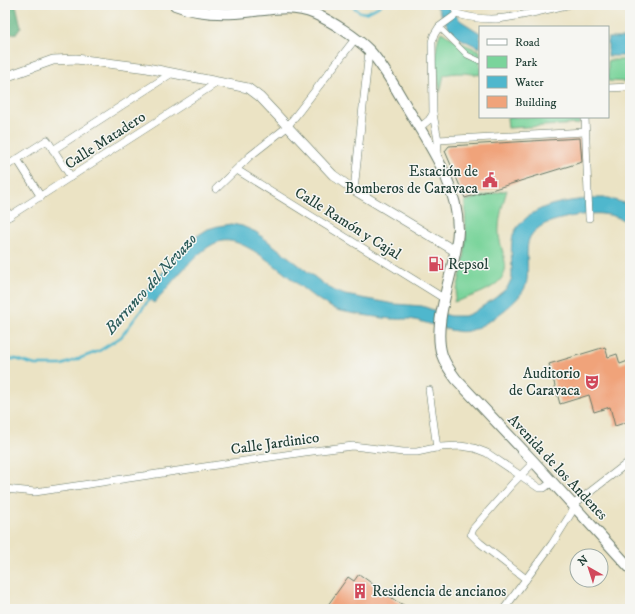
<svg xmlns="http://www.w3.org/2000/svg" width="635" height="614" viewBox="0 0 635 614" font-family="'IM FELL DW Pica',serif">
<style>
.green{fill:#7ad49b;stroke:#4c8868}
.forest{fill:#63b683;stroke:#417a5c}
.water{fill:#4fb7cd;stroke:#377a80}
.lines{fill:none;stroke-linecap:round;stroke-linejoin:round}
.stream{stroke:#4fb7cd;stroke-width:2.5}
.building{fill:#f0a37a}
.pedestrian-casing{stroke:#676;stroke-width:6}
.minor-casing{stroke:#676;stroke-width:8}
.tertiary-casing{stroke:#676;stroke-width:10}
.secondary-casing{stroke:#676;stroke-width:12}
.pedestrian{stroke:#fff;stroke-width:5}
.minor{stroke:#fff;stroke-width:7}
.tertiary{stroke:#fff;stroke-width:9}
.secondary{stroke:#fff;stroke-width:10}
.labels{text-anchor:middle;stroke-width:3;stroke-linejoin:round;paint-order:stroke}
.street-label{font-size:15px;fill:#1f3d34;stroke:#f6f6f2}
.poi-label{font-size:15px;fill:#1f3d34;stroke:#f6f6f2;text-anchor:end}
.water-label{font-size:16px;font-style:italic;fill:#2b5c5a;stroke:#f6f6f2}
</style>
<rect width="100%" height="100%" fill="#f6f6f2"/>
<filter id="ink" filterUnits="userSpaceOnUse"><feTurbulence type="fractalNoise" baseFrequency=".025" numOctaves="2"/><feDisplacementMap in="SourceGraphic" scale="8" xChannelSelector="R" yChannelSelector="G"/><feConvolveMatrix kernelMatrix="1 2 1 2 8 2 1 2 1" color-interpolation-filters="sRGB"/></filter>
<filter id="wash" filterUnits="userSpaceOnUse"><feTurbulence type="fractalNoise" baseFrequency=".012" numOctaves="4" result="noise"/><feDisplacementMap in="SourceGraphic" scale="16" xChannelSelector="R" yChannelSelector="G"/><feGaussianBlur stdDeviation="0.9" result="paint"/><feColorMatrix in="noise" values="0 0 0 0 0 0 0 0 0 0 0 0 0 0 0 0 0 1.4 0 .05"/><feComposite in="paint" operator="in"/></filter>
<g filter="url(#wash)">
<rect width="100%" height="100%" fill="#ebe3c4"/>
<g class="green">
<path d="M441 32 461 43 480 51V75C467 73 456 72 444 75L440 92C438 73 432 50 441 32Z"/>
<path d="M608 60H630V82L608 81Z"/>
<path d="M507 117H579V124L508 128Z"/>
<path d="M507 190C503 203 498 221 499 235 500 246 507 260 505 271 501 289 469 297 454 302L464 260 466 240 465 201Z"/>
</g>
<path class="forest" d="M5 5H16L21 27 17 33 5 35Z"/>
<g class="water">
<path d="M436 5H446L461 21 480 33V48L453 35Z"/>
<rect x="608" y="38" width="22" height="18"/>
<path d="M596 198H608L630 205V224C621 218 613 215 602 214 589 212 554 219 543 225 538 228 533 232 530 237 524 247 530 272 526 285 521 301 487 325 471 330 466 332 461 332 456 331 440 329 425 321 409 319 403 319 397 319 391 319 376 317 352 314 337 310 329 307 321 301 314 297 293 282 247 236 222 241 199 245 170 286 154 303L143 295 184 248 197 236 208 229 218 226 231 224 242 226 256 232 325 285 335 291 345 295 394 304 422 306 450 316H465L474 312 495 298 507 288 512 278C512 264 510 248 513 235 515 229 520 224 524 220 543 202 571 201 596 198Z"/>
</g>
<g class="lines">
<g class="stream">
<path d="M352 5C363 18 368 12 381 5"/>
<path d="M5 359H16L35 365H62L99 351 121 337 151 297"/>
</g>
</g>
<g id="blocks">
<g class="building">
<path d="M580 138 582 162 465 198 445 151 449 146Z"/>
<path d="M605 347 608 357 617 354 620 364 628 361 630 368V421L615 426 610 407 594 412 589 395 560 404 549 364Z"/>
<path d="M359 574 396 601 411 609H325L348 577 354 581Z"/>
</g>
</g>
</g>
<g filter="url(#ink)">
<use href="#blocks" fill-opacity="0" stroke="#676" stroke-width="1"/>
<g class="lines">
<g class="pedestrian-casing">
<path id="pedestrian" d="M439 27 467 55 480 61"/>
</g>
<g class="minor-casing">
<g id="minor">
<path d="M453 5 457 14"/>
<path d="M608 88 630 87"/>
<path d="M585 117 589 218"/>
<path d="M419 128 429 120 433 114"/>
<path d="M438 140 585 132"/>
<path d="M53 150 172 73"/>
<path d="M437 158 438 140 433 114 432 42 434 35 439 27 457 14C468 17 479 19 491 19 514 19 544 10 567 5"/>
<path d="M17 159 41 197"/>
<path d="M5 167 47 140 71 177"/>
<path d="M237 170 445 299"/>
<path d="M216 189 250 156 287 127 355 39"/>
<path d="M354 190 369 51"/>
<path d="M5 208 10 216"/>
<path d="M5 219 218 82"/>
<path d="M429 390 437 448"/>
<path d="M5 489 35 492 305 452 353 446 403 452H417L440 447 460 446 474 448 487 453 539 488H544L552 482"/>
<path d="M573 505 630 461"/>
<path d="M526 579 480 543 471 534 473 529 513 483 534 462"/>
<path d="M504 609 552 544 575 507"/>
</g>
</g>
<g class="tertiary-casing">
<path id="tertiary" d="M5 77 53 60 76 59 147 68 248 88 260 97 333 175 354 190 455 251"/>
</g>
<g class="secondary-casing">
<path id="secondary" d="M175 5C195 13 214 14 235 13 261 12 289 2 315 14 333 22 356 37 370 51 385 68 396 89 408 109 430 146 458 185 458 230 457 268 431 320 442 355 445 364 450 371 456 379L534 462 630 568"/>
</g>
<use href="#pedestrian" class="pedestrian"/>
<use href="#minor" class="minor"/>
<use href="#tertiary" class="tertiary"/>
<use href="#secondary" class="secondary"/>
</g>
</g>
<defs>
<g id="civic-bare" transform="scale(1.2)"><path d="M-.6-6.5H3V-4.5H.6V-3L4-1V1h2V6H-6V1h2V-1L-.6-3ZM-1.2 2.5V6h2.4V2.5Z" fill="#d1495b" stroke="#f6f6f2" stroke-width="2.5" paint-order="stroke"/></g>
<g id="fuel-bare" transform="scale(1.2)"><path d="M-5.5-6h7V0h2V4h1.3V-2.5L3-4.5l.8-.8L6-3V5H2.5V1h-1V6h-7ZM-4.2-4.7v3.2H.2V-4.7Z" fill="#d1495b" stroke="#f6f6f2" stroke-width="2.5" paint-order="stroke"/></g>
<g id="theatre-bare" transform="scale(1.2)"><path d="M-5-5.5Q0-4 5-5.5V0Q5 5 0 6Q-5 5-5 0ZM-3.3-2.5H-1v1.5H-3.3ZM1-2.5H3.3v1.5H1ZM-2.8 1Q0 5.5 2.8 1Z" fill="#d1495b" stroke="#f6f6f2" stroke-width="2.5" paint-order="stroke"/></g>
<g id="building-bare" transform="scale(1.2)"><path d="M-4-6H4V6H1V3H-1V6H-4ZM-2.5-4.3h1.7v1.8h-1.7ZM.8-4.3h1.7v1.8H.8ZM-2.5-1h1.7V.8h-1.7ZM.8-1h1.7V.8H.8Z" fill="#d1495b" stroke="#f6f6f2" stroke-width="2.5" paint-order="stroke"/></g>
</defs>
<g fill-rule="evenodd">
<use href="#civic-bare" x="490" y="180"/>
<use href="#fuel-bare" x="436" y="264"/>
<use href="#theatre-bare" x="592" y="382"/>
<use href="#building-bare" x="360" y="591"/>
</g>
<g class="labels">
<g class="street-label">
<text transform="translate(105 140) rotate(-33)" y="5">Calle Matadero</text>
<text transform="translate(348 223) rotate(32)" y="5">Calle Ramón y Cajal</text>
<text transform="translate(275 443) rotate(-8)" y="5">Calle Jardinico</text>
<text transform="translate(558 467) rotate(47)" y="5">Avenida de los Andenes</text>
</g>
<g class="poi-label">
<text x="478" y="176">Estación de<tspan x="478" dy="17">Bomberos de Caravaca</tspan></text>
<text x="448" y="269" text-anchor="start">Repsol</text>
<text x="580" y="378">Auditorio<tspan x="580" dy="17">de Caravaca</tspan></text>
<text x="372" y="596" text-anchor="start">Residencia de ancianos</text>
</g>
<g class="water-label">
<text transform="translate(150 283) rotate(-48)" y="6">Barranco del Nevazo</text>
</g>
</g>
<rect width="635" height="614" fill="none" stroke="#f6f6f2" stroke-width="20"/>
<rect x="479" y="26" width="130" height="92" fill="#f6f6f2" stroke="#a0aca6"/>
<rect x="487" y="39" width="20" height="6" fill="#ffffff" stroke="#a0aca6"/>
<text x="515" y="46" font-size="12" fill="#1f3d34">Road</text>
<rect x="487" y="56" width="20" height="12" fill="#7ad49b" stroke="#a0aca6"/>
<text x="515" y="66" font-size="12" fill="#1f3d34">Park</text>
<rect x="487" y="76" width="20" height="12" fill="#4fb7cd" stroke="#a0aca6"/>
<text x="515" y="86" font-size="12" fill="#1f3d34">Water</text>
<rect x="487" y="96" width="20" height="12" fill="#f0a37a" stroke="#a0aca6"/>
<text x="515" y="106" font-size="12" fill="#1f3d34">Building</text>
<g transform="translate(589 568) rotate(321)"><circle r="19" fill="#f6f6f2" stroke="#a0aca6"/>
<path d="M0-3L7 15L0 10L-7 15Z" fill="#d1495b"/>
<text y="-6" font-size="11" font-weight="bold" text-anchor="middle" fill="#1f3d34">N</text>
</g>
</svg>
